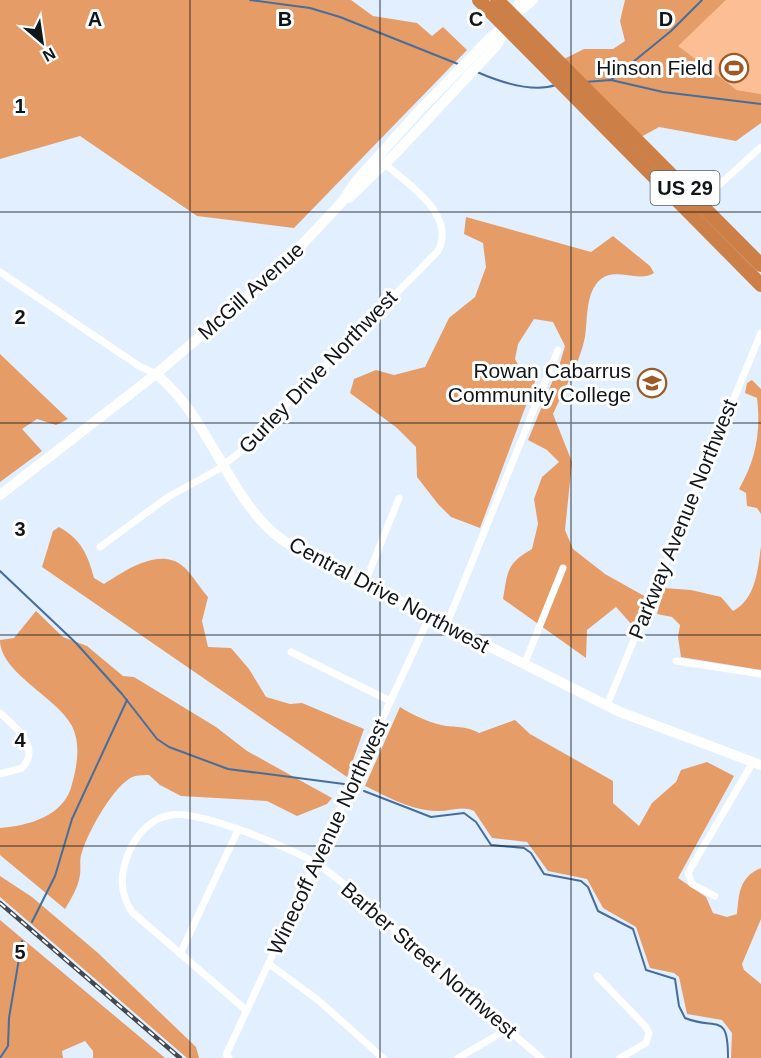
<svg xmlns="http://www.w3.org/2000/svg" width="761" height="1058" viewBox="0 0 761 1058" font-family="Helvetica,sans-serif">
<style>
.green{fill:#fcbe94}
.forest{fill:#e69c66}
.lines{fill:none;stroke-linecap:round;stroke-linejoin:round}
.stream{stroke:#466e9c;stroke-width:2}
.street{stroke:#fff;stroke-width:7}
.secondary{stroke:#fff;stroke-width:10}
.highway{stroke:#cc7f46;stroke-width:14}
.rail-casing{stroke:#424951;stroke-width:4.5}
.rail{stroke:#fff;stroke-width:2;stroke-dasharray:7;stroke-linecap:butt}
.grid{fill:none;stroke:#11161b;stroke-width:1.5;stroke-opacity:0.55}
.labels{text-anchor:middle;stroke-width:6;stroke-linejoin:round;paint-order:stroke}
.shield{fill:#fff;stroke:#585c5f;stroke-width:1.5}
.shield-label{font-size:20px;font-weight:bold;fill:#11161b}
.poi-label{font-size:21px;fill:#11161b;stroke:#fff;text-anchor:end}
.street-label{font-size:21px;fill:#11161b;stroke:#fff}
.grid-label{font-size:20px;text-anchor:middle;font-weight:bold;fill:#11161b;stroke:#fff;stroke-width:6;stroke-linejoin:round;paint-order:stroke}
</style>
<rect width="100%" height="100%" fill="#e2efff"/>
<path class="green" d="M726 0H761V94L737 90 677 46Z"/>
<g class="forest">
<path d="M0 0H351L373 16 417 23 432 36 443 27 467 50 294 228 197 216 80 136 0 159Z"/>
<path d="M625 0H726L678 46 737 90 761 94V123L736 141 659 127 641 137 564 59 584 49H613L625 41 620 21Z"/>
<path d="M466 217 591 252 613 236 650 266 654 273C638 283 616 267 601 279 585 292 588 319 585 337 580 363 564 389 553 414L572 462 565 530 573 549 605 574 646 597 633 626 616 607 587 630 586 658 503 599C508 571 506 564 532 549L538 524 534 499 542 477 559 462 547 450 528 440 560 363 565 346 553 322 534 319 518 344 515 359 520 368 537 376 480 528 451 517 438 504 417 477 416 447 397 428 350 393 354 379 376 370 394 375 425 367 449 318 475 297 486 267 483 243 464 234Z"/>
<path d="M0 354 68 419 56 425 37 419 22 429 42 451 0 482Z"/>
<path d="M752 380 761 389V514L757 508 747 506 746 493 739 489C756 460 761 432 757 398L745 393 747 383Z"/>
<path d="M59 527C81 539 88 555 94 578L104 584C125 571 161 545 185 568 193 576 200 588 208 597L202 621 208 647 231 648 249 669 266 697 290 704 302 703 364 729 347 777 42 567 53 531Z"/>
<path d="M761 546V670L681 657 678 637 680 625 672 617 657 614 664 588 691 590 721 597 733 611C756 599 758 569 761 546Z"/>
<path d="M36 611 63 637 87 646 123 676 134 677 216 727 247 751 332 798 327 804 297 816 267 801 181 796 160 785 149 775C145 775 139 775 135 776 115 782 88 832 82 852 79 859 81 868 80 875 78 888 71 899 65 909L0 855V828C28 826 65 816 72 784 77 766 81 744 72 726 57 697 0 673 0 640L14 638Z"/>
<path d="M400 707C413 715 426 721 441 725 456 728 464 725 479 733L515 720 530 734 613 781V803L639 826 652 803 676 782 681 770 707 762 734 776 678 878 706 897 713 913 727 917 737 914C739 894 739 877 761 868V919L742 964 744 970 761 984V1058H731L732 1033 722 1020 687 1014 679 977 674 973 650 968 636 927 603 908 587 879 548 871 527 842 492 838 474 811C460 805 450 812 436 811 410 810 388 797 365 786Z"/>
<path d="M0 876 32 897 98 953 196 1047 199 1058H187L0 897Z"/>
<path d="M0 920 165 1058H93V1051L85 1041 62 1051 63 1058H0Z"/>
</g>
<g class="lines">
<g class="stream">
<path d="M250 0 310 8 340 17 458 64"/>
<path d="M477 72C500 82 532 93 556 85"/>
<path d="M611 80 671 31 702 0"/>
<path d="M585 82 611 80 663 92 761 104"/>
<path d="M0 571 76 643 122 694 157 739 169 747 228 769 344 784"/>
<path d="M364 791 431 817 464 813 476 822 491 845 524 848 531 853 544 874 581 881 588 887 598 911 633 929 646 970 675 979 679 1006 685 1018C717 1031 728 1011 728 1058"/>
<path d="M32 922 55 876 72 819 127 700"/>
<path d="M0 1058 8 1046 9 1018 22 941"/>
</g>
<g class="street">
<path d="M699 203 761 147"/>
<path d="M0 272 139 366 156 374"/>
<path d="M100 547 168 497 217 470 240 452 438 251C457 215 408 184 385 164"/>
<path d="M364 585 399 498"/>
<path d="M446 626 558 350"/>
<path d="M291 652 390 701"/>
<path d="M676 661 761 674"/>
<path d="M524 665 563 568"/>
<path d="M607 705 761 333"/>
<path d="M0 713C14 726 42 747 22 768L0 774"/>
<path d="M715 896 692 884 688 873 753 762"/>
<path d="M180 954 238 830"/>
<path d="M269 964 318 1000 383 1058"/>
<path d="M597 976 646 1027 649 1033 646 1043 620 1058"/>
<path d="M247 1011 132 912C119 892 120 874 129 852 136 835 151 818 171 815 199 810 292 848 317 864 346 883 371 909 397 932 445 974 493 1017 541 1058"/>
<path d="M229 1058 226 1055 429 618"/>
<path d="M458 1058 508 1029"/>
</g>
<g class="secondary">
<path d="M516 14 533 0"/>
<path d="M349 198 396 153 497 45 521 0"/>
<path d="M156 374C206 415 223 482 267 527 276 536 287 543 297 550L620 712 761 765"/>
<path d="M0 495 156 374 279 269 341 203 356 181 418 112 490 38 505 26"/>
</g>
<g class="highway">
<path d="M479 0 761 285"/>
<path d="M497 0 761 265"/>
</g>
<g class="rail-casing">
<path id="rail" d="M0 903 180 1058"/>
</g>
<use href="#rail" class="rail"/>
</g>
<path class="grid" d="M190 0V1058M380 0V1058M571 0V1058M0 212H761M0 423H761M0 635H761M0 846H761"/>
<defs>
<g id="stadium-ring" transform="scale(1.5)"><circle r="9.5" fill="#fff" stroke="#9b5a26" stroke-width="1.5"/><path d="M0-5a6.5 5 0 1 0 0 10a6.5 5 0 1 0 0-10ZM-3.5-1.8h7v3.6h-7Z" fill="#9b5a26"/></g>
<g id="university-ring" transform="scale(1.5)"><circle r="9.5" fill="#fff" stroke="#9b5a26" stroke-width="1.5"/><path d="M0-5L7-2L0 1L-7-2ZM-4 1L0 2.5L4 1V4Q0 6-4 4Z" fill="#9b5a26"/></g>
</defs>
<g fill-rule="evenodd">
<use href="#stadium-ring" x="734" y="68"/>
<use href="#university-ring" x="652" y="383"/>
</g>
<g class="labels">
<rect class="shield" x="650.5" y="171" width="69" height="34" rx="4.5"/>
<g class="shield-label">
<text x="685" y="195">US 29</text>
</g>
<g class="poi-label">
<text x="713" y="75">Hinson Field</text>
<text x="631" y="378">Rowan Cabarrus<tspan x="631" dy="24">Community College</tspan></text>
</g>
<g class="street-label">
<text transform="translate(251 291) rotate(-42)" y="7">McGill Avenue</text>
<text transform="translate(318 372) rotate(-46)" y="7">Gurley Drive Northwest</text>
<text transform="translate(683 519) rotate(-68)" y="7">Parkway Avenue Northwest</text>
<text transform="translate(389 595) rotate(28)" y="7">Central Drive Northwest</text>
<text transform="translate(328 837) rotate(-65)" y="7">Winecoff Avenue Northwest</text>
<text transform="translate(429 960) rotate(41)" y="7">Barber Street Northwest</text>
</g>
</g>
<g class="grid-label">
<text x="95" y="26">A</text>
<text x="285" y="26">B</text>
<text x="476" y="26">C</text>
<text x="666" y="26">D</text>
<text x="20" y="113">1</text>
<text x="20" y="324">2</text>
<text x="20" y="536">3</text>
<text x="20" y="747">4</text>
<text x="20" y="959">5</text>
</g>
<g transform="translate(42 42) rotate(151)" stroke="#ffffff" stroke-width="4.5" paint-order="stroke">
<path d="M0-4.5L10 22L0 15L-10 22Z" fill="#11161b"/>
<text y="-9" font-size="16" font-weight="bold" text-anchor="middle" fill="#11161b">N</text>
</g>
</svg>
